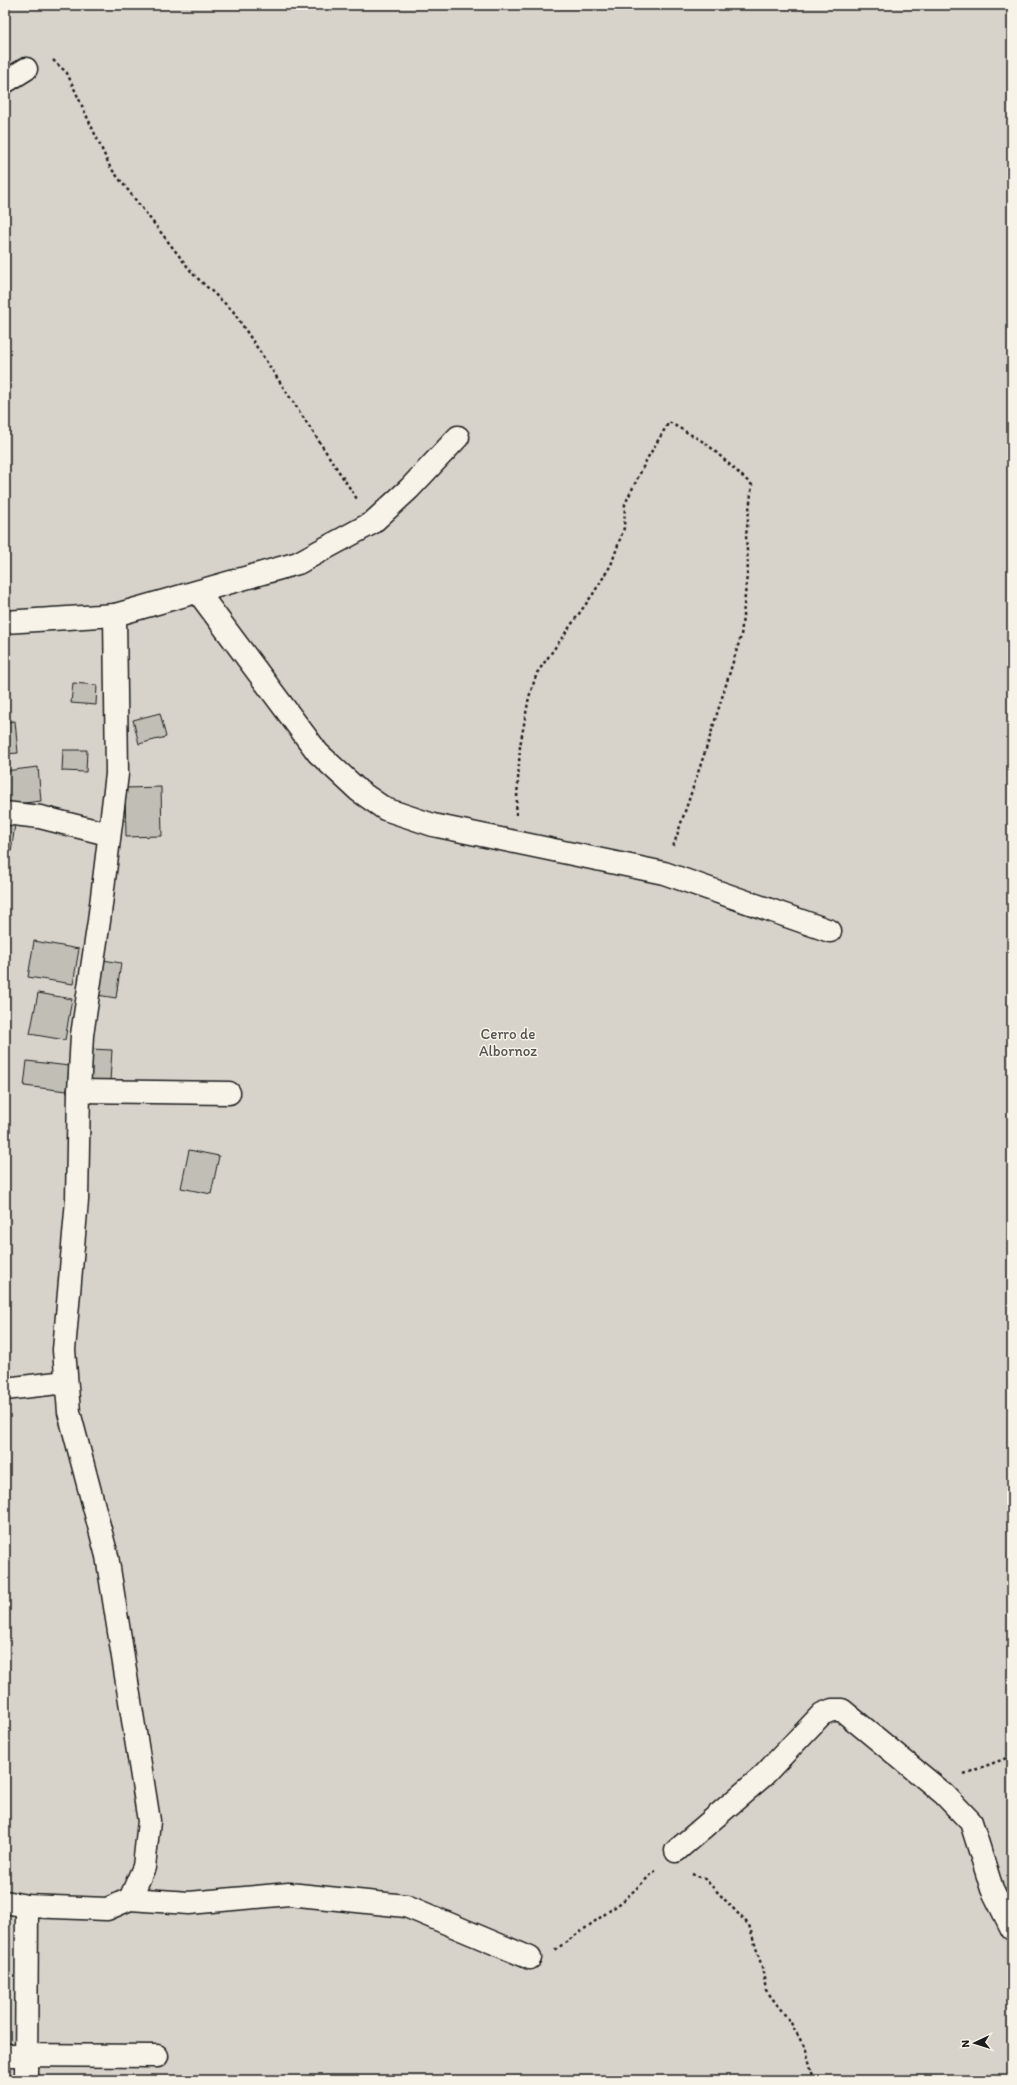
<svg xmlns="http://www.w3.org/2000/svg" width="1017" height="2085" viewBox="0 0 1017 2085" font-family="Itim,sans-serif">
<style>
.green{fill:#d7d3cb;stroke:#7a7874}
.building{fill:#c0beb5;stroke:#1c1c1c}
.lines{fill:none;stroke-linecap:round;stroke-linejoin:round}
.street-casing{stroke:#1c1c1c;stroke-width:25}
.path{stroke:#1c1c1c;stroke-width:2.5;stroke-dasharray:3 3;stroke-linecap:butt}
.street{stroke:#f7f3e8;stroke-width:22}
.labels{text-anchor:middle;stroke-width:3;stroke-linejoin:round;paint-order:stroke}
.park-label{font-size:15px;fill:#545351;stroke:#f7f3e8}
</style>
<rect width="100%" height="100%" fill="#f7f3e8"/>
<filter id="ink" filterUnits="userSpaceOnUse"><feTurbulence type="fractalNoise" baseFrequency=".025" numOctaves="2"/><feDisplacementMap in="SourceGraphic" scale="8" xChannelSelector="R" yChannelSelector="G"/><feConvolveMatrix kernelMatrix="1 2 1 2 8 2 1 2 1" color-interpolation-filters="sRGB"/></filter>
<g filter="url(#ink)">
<rect class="green" x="5" y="5" width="1007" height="2075"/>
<g class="building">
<path d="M73 683 97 685 96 705 71 703Z"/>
<path d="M160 713 166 737 139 744 133 720Z"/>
<path d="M15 721 18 753 5 754V722Z"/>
<path d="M63 750H87L86 772 62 771Z"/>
<path d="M38 767 41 801 8 805 5 771Z"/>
<path d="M161 787 162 836 126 837 125 788Z"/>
<path d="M5 822 15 824 11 853 5 852Z"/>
<path d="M34 941 79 949 73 984 28 977Z"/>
<path d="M103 960 121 963 116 998 97 995Z"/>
<path d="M38 993 72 999 65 1040 30 1034Z"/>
<path d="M90 1049 112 1050 110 1081 88 1080Z"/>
<path d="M27 1061 69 1066 67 1091 24 1086Z"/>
<path d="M189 1150 219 1156 211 1194 181 1188Z"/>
</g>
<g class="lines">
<g class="street-casing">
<g id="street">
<path d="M5 82 26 69"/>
<path d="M198 592 318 753 359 791 385 809 433 825 664 873 830 931"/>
<path d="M115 615 117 774 99 921 82 1035 79 1091 77 1200 64 1350 69 1412 107 1556 149 1821 144 1867 130 1899"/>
<path d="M5 622 115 615 298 563 372 523 409 489 458 437"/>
<path d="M5 813 40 817 108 834"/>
<path d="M79 1091 229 1093"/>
<path d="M5 1389 66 1382"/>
<path d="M676 1851 763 1776 822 1714 832 1710H842L944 1794 971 1822 992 1889 1012 1929"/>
<path d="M5 1902 27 1906 107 1909 130 1899 189 1903 289 1894 406 1906 530 1958"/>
<path d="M5 2055 157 2056"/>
<path d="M26 2080 27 1906"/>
</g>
</g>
<g class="path">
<path d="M53 60 67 73 110 167 194 275 233 311 357 499"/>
<path d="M516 815 520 746 529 697 537 673 593 594 611 565 624 528 625 504 647 459 669 422 707 444 752 485 746 536 748 565 741 636 708 743 673 847"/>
<path d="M964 1774 1012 1756"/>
<path d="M692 1874 705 1879 749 1925 762 1967 766 1990 791 2023 806 2050 814 2080"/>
<path d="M555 1950 623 1901 656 1870"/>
</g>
<use href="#street" class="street"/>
</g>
</g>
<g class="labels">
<g class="park-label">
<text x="508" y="1039">Cerro de<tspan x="508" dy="17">Albornoz</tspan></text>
</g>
</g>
<rect width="1017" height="2085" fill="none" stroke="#f7f3e8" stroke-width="20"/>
<rect x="10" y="10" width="997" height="2065" fill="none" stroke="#1c1c1c" stroke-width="1.5" filter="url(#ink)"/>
<g transform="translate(975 2043) rotate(266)" stroke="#f7f3e8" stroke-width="3" paint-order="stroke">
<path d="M0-3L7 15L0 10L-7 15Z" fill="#1c1c1c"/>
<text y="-6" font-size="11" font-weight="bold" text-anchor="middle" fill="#1c1c1c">N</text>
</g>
</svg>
